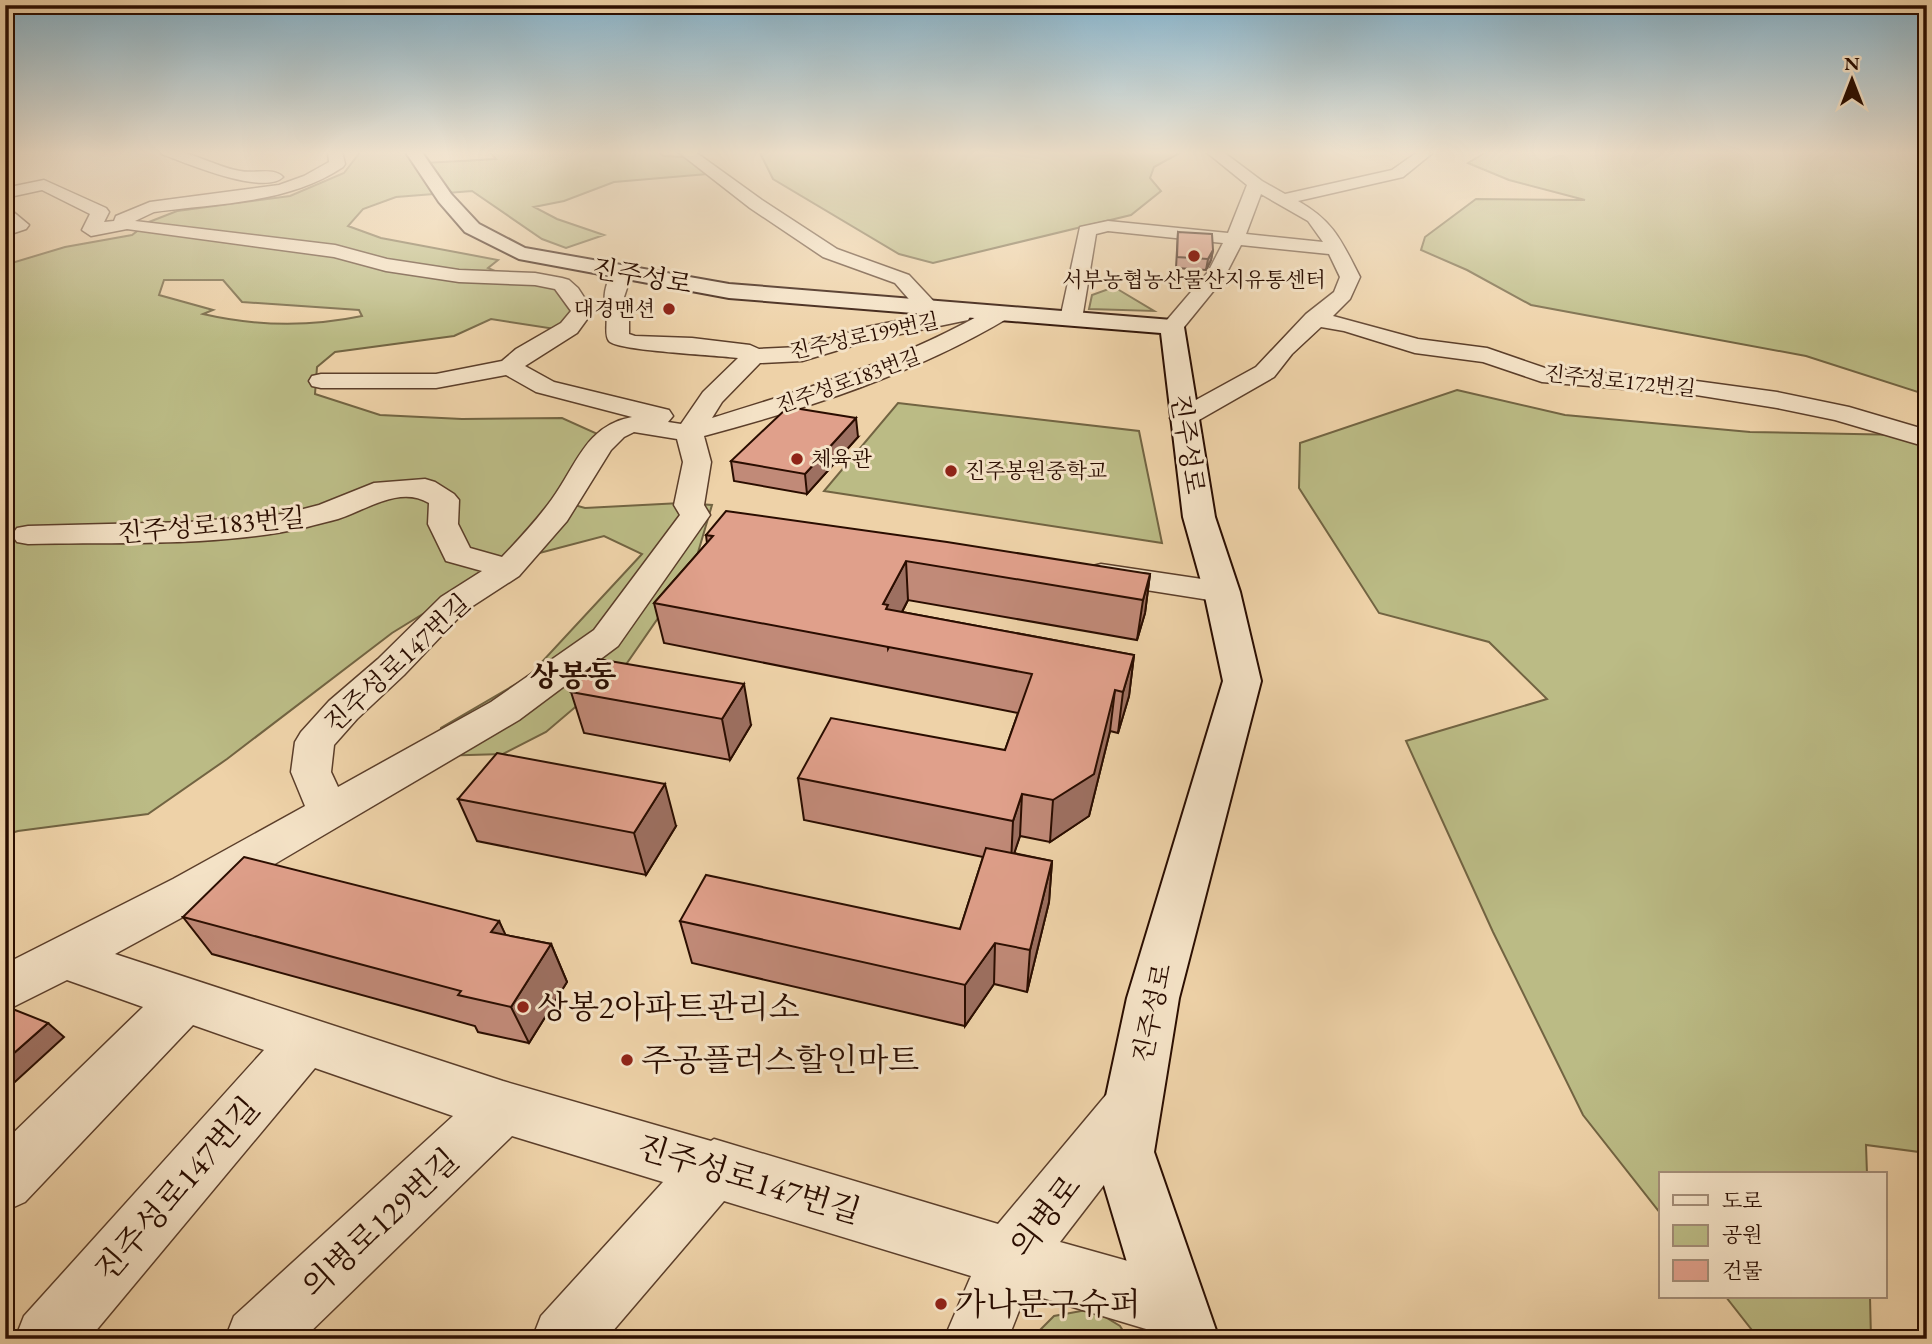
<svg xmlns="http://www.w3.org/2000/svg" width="1932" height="1344" viewBox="0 0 1932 1344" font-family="'EB Garamond','Noto Serif KR',serif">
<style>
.green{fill:#bbbb85;stroke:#726442;stroke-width:2;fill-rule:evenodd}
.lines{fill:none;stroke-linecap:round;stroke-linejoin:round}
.minor-casing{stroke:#5b3e2a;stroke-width:3}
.secondary-casing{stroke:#2a0d00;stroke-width:4}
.minor{fill:#f4e2c6;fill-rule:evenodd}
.secondary{fill:#f4e2c6;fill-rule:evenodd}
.wall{fill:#c18a78;stroke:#2a0d00;stroke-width:2}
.shaded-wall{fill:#9d7061;stroke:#2a0d00;stroke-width:2}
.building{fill:#e0a08b;stroke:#2a0d00;stroke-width:2}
.poi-dot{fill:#8f2418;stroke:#f4e2c6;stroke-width:2.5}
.labels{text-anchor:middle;stroke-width:6;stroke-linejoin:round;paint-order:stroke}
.far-poi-label{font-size:21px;fill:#2a0d00;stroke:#f4e2c6;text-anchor:start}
.far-street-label{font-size:21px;fill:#2a0d00;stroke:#f4e2c6}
.street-label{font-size:26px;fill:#2a0d00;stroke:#f4e2c6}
.quarter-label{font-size:30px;font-weight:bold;fill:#2a0d00;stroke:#f4e2c6}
.near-poi-label{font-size:32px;fill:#2a0d00;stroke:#f4e2c6;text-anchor:start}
.near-street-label{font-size:32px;fill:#2a0d00;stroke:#f4e2c6}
</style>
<rect width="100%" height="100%" fill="#eed2a8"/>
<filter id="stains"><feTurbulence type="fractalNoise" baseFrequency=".00286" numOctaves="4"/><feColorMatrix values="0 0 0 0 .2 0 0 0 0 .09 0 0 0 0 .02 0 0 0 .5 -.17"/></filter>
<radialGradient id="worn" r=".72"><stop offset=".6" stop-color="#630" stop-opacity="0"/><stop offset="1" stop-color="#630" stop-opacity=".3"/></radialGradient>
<g class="green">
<path d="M361 151H409L424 163 496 159 489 151H442H657L664 156 684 157 708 174 614 182 564 201 534 207 557 219 604 235 566 248 542 239 472 191 396 197 363 209 348 226 381 238 498 260 488 268 518 281 566 288 591 315 568 331 491 319 454 336 335 352 317 367 315 394 380 415 462 419 562 418 611 440 560 501 585 508 681 503 712 505 694 566 627 663 546 732 503 754 436 756 441 728 528 677 642 554 604 536 509 561 392 633 227 759 148 814 18 831 5 835V265L65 247 132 235 149 222 177 211 290 196 344 173ZM164 280H223L242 302 359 310 362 316C309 327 255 326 203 314L213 310 159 295Z"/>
<path d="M759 151H1183L1154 167 1150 178 1161 191 1131 215 933 263 899 254 773 179Z"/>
<path d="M1488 151H1927V395L1806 356 1531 305 1467 270 1421 250 1425 237 1476 199 1585 200 1509 180 1468 163Z"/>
<path d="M1114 287 1154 311 1089 309 1092 295Z"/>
<path d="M1457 390 1565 415 1750 432 1904 435 1927 439V1153L1866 1145 1867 1174H1661V1214L1583 1115 1493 932 1406 741 1547 699 1489 642 1379 613 1299 488 1300 443Z"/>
<path d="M898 403 1139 431 1162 543 824 491Z"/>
<path d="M1726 1297H1870L1871 1339H1759Z"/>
<path d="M1092 1309 1120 1326 1128 1339H1031L1054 1316Z"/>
</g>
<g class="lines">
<g class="minor-casing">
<g id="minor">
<path d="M159 151C189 148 212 166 240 171 254 174 273 167 283 177 264 196 185 163 162 154Z"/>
<path d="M328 151H342L345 164 343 167C288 204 217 203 154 212L135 221 335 245 387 259 459 270 535 273 562 278 569 280 578 288 593 311 577 333 525 366 554 382 669 410 673 416 668 422 681 424 703 392 738 358C717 355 617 351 609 341 604 335 608 322 606 315 603 297 604 284 615 269H629L632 273 624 297 629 318V334L635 336 692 338 750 345 759 349 800 347 867 327 960 308 968 310 971 315 968 320 872 340 802 361 760 363 722 402 712 418C809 388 903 360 992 308H1008L1011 313 1008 318C914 374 809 408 704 436L711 462 704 505 710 515 618 646 519 720 205 905 115 954 503 1081 711 1141 714 1139 998 1224 1106 1095 1125 1087 1144 1095 1153 1114 1144 1133 1060 1242 1167 1272 1189 1282 1208 1321 1201 1339H1151L1146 1329 1026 1293 1008 1339H944L971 1276 724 1201 606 1339H532L541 1316 663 1182 512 1136 303 1339H225L234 1316 453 1116 315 1068 89 1339H15L24 1316 264 1050 193 1025 25 1202 5 1211V1141L143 1007 67 980 5 1011V964L173 879 305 806 291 772 295 742 301 732 329 701 378 659 441 597 482 571 446 561 428 524 429 503C400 485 366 510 338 519 328 522 317 524 307 527 223 547 115 542 28 544L17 542 12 535 17 528 28 526 189 522 284 514 319 505 374 483 425 479 435 482 454 494 459 500 458 524 470 548 502 557C519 539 537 520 552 499 577 465 585 426 632 417L536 392 506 375 436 388H321L312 386 309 381 312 376 321 374H436L502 361 516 349 561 323 571 311 555 289 535 285 459 282 386 271 334 257 127 229 91 236 82 230 90 214 42 190 5 198V188L44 180 106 208 109 212 104 222 114 221 116 216 150 202 279 185 304 176 329 162ZM634 432 677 439 683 462 674 505 680 515 594 630 491 702 338 787 331 772 334 745 357 719 404 675 465 611 519 576 567 521 611 450 624 437Z"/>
<path d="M677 151H694L762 200 837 249 909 275 939 307 936 312H920L895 283 823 257 750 208Z"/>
<path d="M1205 151H1222L1262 181 1285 194 1392 170 1419 151H1435L1403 177 1298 201C1334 221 1342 242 1360 277L1350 299 1333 316 1418 339 1487 348 1545 368 1696 381 1777 392 1849 407 1927 430V447L1835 420 1777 408 1696 395 1542 382 1483 362 1415 353 1344 331 1321 327 1292 354 1274 377 1192 424 1183 426 1174 424 1170 418 1174 412 1256 367 1306 314 1334 292 1340 277 1329 254 1241 245 1224 278 1180 332H1164L1161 327 1208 272 1223 243 1108 231 1096 234 1082 319 1079 324H1063L1060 319 1080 227 1108 221 1228 233 1247 185ZM1261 194 1308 221 1323 242 1246 234Z"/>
<path d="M5 209 11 210 29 225 26 229 5 236Z"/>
<path d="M1101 564 1222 582 1234 585 1239 592 1234 599 1222 602 1089 581 1085 574 1089 567Z"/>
</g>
</g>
<g class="secondary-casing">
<path id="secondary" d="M405 151H421L451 194 479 224 525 248 729 284 1172 320 1180 322 1184 327 1215 517 1240 592 1261 681 1179 998 1154 1152 1219 1339H1150L1094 1152 1127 998 1223 681 1204 592 1183 517 1161 333 729 298 519 259 465 232 439 202Z"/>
</g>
<use href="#minor" class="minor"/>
<use href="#secondary" class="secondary"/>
</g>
<g class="wall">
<path d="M1178 232 1213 250 1211 260 1206 270 1176 268Z"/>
<path d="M858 437 807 494 734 481 731 461Z"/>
<path d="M706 535 1150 574 1145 613 1137 640 908 600 902 612 1134 655 1129 696 1118 733 1110 731 1089 816 1050 842 1020 836 1014 853 1052 861 1049 902 1027 992 994 984 965 1026 692 963 680 921 960 929 983 857 804 820 798 778 1005 750 1018 713 664 643 654 603 707 543Z"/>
<path d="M598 659 751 725 730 760 584 733 571 692Z"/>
<path d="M458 799 676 826 646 875 477 841Z"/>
<path d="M183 917 499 921 505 935 551 944 567 982 529 1043 478 1032 475 1026 212 954Z"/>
</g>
<g class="shaded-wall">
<path d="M1213 250 1211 260 1206 270 1208 259Z"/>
<path d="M856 418 858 437 807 494 805 474Z"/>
<path d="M906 561 908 600 890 635V645L888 649 883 604Z"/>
<path d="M1150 574 1145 613 1137 640 1143 600Z"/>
<path d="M1134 655 1129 696 1118 733 1123 692Z"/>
<path d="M744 684 751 725 730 760 722 719Z"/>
<path d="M1115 690 1110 731 1089 816 1050 842 1053 800Z"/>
<path d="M665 784 676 826 646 875 634 833Z"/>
<path d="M1022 794 1020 836 1011 863 1013 821Z"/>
<path d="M1052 861 1049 902 1027 992 1030 950Z"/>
<path d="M499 921 517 959 491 932Z"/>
<path d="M995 943 994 984 965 1026V985Z"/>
<path d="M551 944 567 982 529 1043 511 1007Z"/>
<path d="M48 1023 64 1037 5 1091V1061Z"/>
</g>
<g class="building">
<path d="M1178 232 1212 234 1213 250 1208 259 1177 257Z"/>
<path d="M788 407 856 418 805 474 731 461Z"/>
<path d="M726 511 947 542 1150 574 1143 600 906 561 883 604 888 605 886 609 1134 655 1123 692 1115 690 1094 774 1053 800 1022 794 1013 821 798 778 831 718 1005 750 1032 674 654 603 713 536 706 535Z"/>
<path d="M598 659 744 684 722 719 571 692Z"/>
<path d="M497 753 665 784 634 833 458 799Z"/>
<path d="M986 848 1052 861 1030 950 995 943 965 985 680 921 706 875 960 929Z"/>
<path d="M244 857 499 921 491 932 551 944 511 1007 458 995 461 991 183 917Z"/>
<path d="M5 1006 48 1023 5 1061Z"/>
</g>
<linearGradient id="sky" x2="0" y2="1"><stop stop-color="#88b6cf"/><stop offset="0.45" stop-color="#f7ebd8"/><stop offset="1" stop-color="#f7ebd8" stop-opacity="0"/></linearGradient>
<rect width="1932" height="339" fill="url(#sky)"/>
<g class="poi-dot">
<circle cx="1194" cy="256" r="7"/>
<circle cx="669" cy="309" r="7"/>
<circle cx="797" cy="459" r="7"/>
<circle cx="951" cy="471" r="7"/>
<circle cx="523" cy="1007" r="7"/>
<circle cx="627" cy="1060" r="7"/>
<circle cx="941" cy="1304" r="7"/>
</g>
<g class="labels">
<g class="far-poi-label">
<text x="1194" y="287" text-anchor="middle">서부농협농산물산지유통센터</text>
<text x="655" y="316" text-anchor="end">대경맨션</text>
<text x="811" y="466">체육관</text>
<text x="965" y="478">진주봉원중학교</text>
</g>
<g class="far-street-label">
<text transform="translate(864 336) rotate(-12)" y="7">진주성로199번길</text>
<text transform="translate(848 381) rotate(-20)" y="7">진주성로183번길</text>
<text transform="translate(1620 381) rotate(6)" y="7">진주성로172번길</text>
</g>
<g class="street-label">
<text transform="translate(642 276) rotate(10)" y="9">진주성로</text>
<text transform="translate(1188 444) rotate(81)" y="9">진주성로</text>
<text transform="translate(211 525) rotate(-5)" y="9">진주성로183번길</text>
<text transform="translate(397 663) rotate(-43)" y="9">진주성로147번길</text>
<text transform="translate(1152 1013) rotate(-78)" y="9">진주성로</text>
</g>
<g class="quarter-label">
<text x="573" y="686">상봉동</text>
</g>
<g class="near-poi-label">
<text x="537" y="1018">상봉2아파트관리소</text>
<text x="641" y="1071">주공플러스할인마트</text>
<text x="955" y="1315">가나문구슈퍼</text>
</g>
<g class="near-street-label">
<text transform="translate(749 1179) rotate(17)" y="11">진주성로147번길</text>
<text transform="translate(177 1189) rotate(-49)" y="11">진주성로147번길</text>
<text transform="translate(1045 1216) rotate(-52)" y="11">의병로</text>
<text transform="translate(380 1223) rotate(-43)" y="11">의병로129번길</text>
</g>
</g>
<rect width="1932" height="1344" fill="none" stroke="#eed2a8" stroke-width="28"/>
<rect x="7" y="7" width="1918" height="1330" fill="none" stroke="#2a0d00" stroke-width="3.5"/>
<rect x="14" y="14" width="1904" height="1316" fill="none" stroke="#2a0d00" stroke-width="2"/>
<rect x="1659" y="1172" width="228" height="126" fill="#f4e2c6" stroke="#a38d77" stroke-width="2"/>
<rect x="1673" y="1195" width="35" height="10" fill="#f4e2c6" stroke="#a38d77" stroke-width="2"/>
<text x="1722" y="1208" font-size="21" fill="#2a0d00">도로</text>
<rect x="1673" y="1225" width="35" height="21" fill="#bbbb85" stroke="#a38d77" stroke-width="2"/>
<text x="1722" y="1242" font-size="21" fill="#2a0d00">공원</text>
<rect x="1673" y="1260" width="35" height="21" fill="#e0a08b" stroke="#a38d77" stroke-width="2"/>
<text x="1722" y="1278" font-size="21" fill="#2a0d00">건물</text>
<g transform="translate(1852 80)" stroke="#f4e2c6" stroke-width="5" paint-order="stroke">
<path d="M0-5L12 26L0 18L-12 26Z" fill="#2a0d00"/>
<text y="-10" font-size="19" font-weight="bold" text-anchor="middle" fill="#2a0d00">N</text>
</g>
<rect width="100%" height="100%" filter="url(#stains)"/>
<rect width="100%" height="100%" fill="url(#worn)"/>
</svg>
